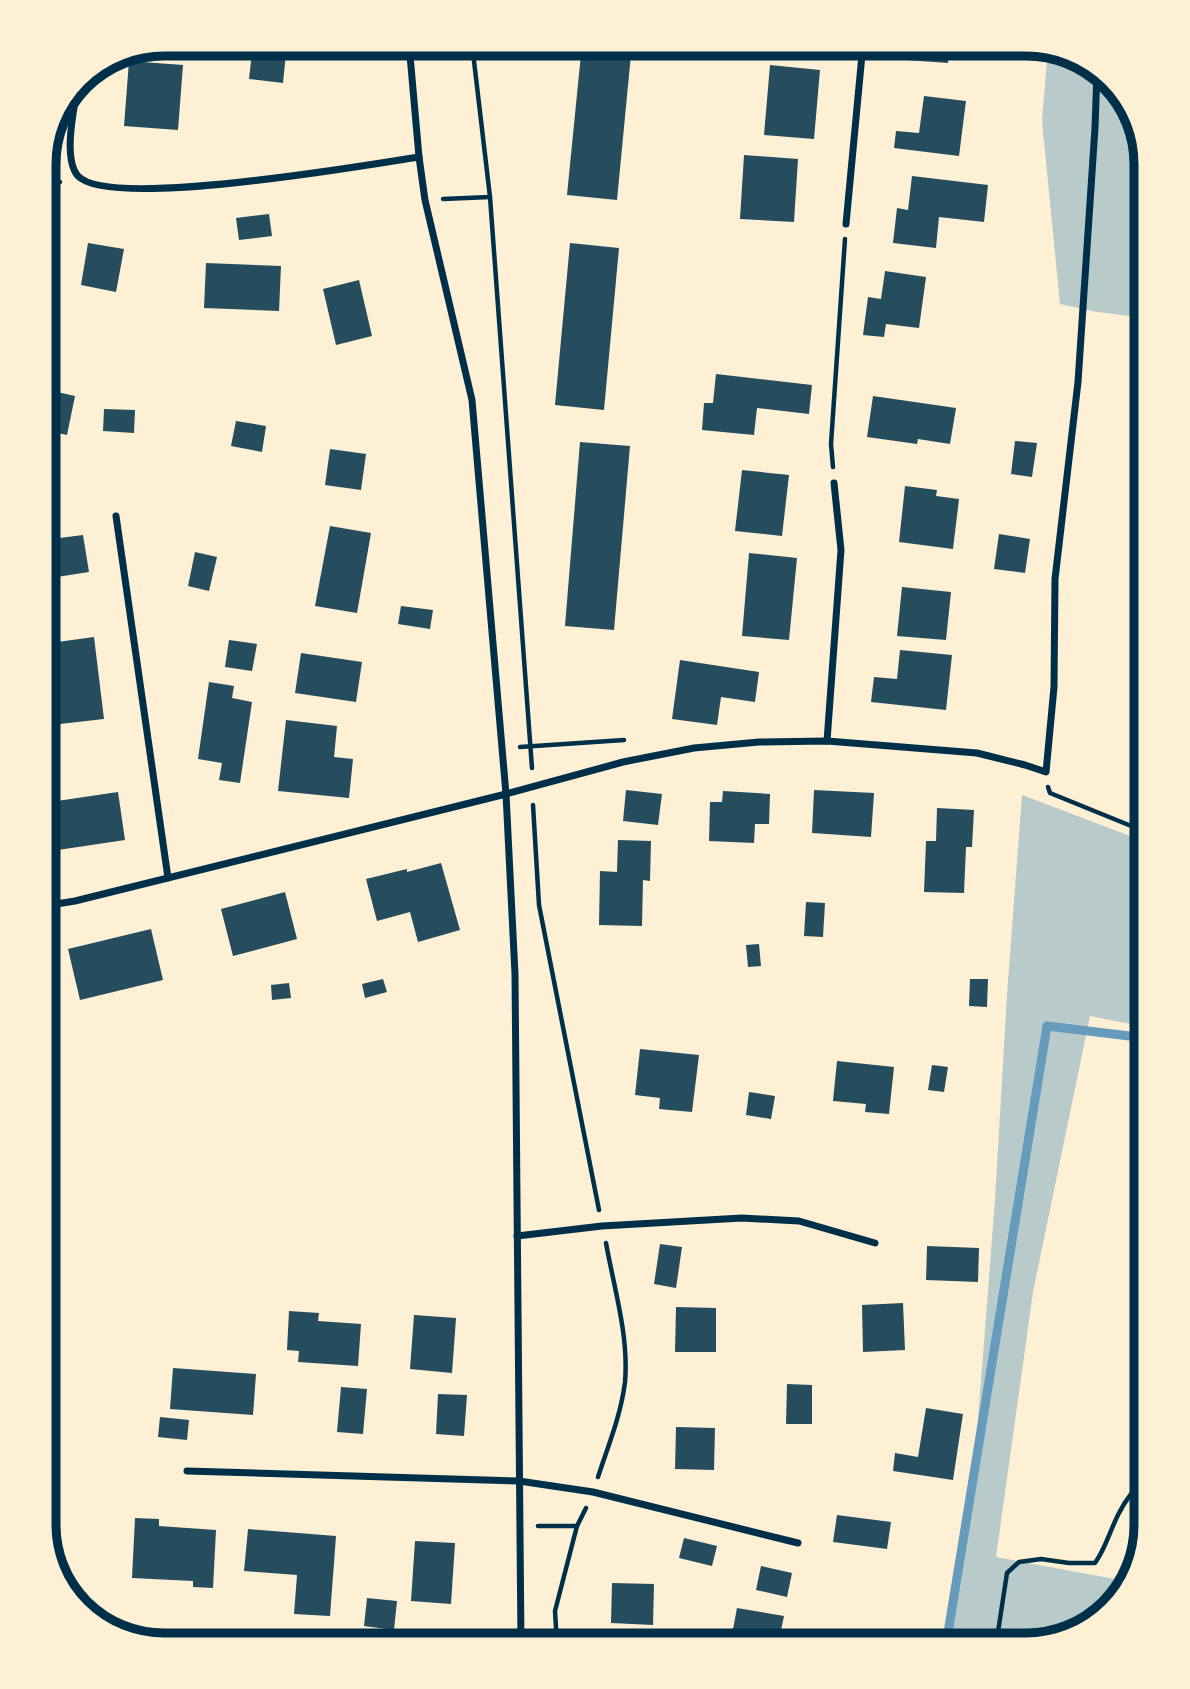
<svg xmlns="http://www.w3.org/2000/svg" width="1190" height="1689" viewBox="0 0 1190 1689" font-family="Manrope,sans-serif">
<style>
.green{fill:#b9caca}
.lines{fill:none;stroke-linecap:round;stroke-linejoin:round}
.stream{stroke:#669bbc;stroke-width:9}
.building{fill:#264d5e}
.path{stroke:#003049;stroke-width:4.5}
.minor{stroke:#003049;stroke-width:7}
.rim{fill:none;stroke:#003049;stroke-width:9}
</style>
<rect width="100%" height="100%" fill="#fdf0d5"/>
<g class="green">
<path d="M1048 48 1087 60 1130 103 1146 164V318L1097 312 1060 304 1042 121Z"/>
<path d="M1022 795 1146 842V1027L1090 1016 1033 1292 996 1557 1131 1582 1130 1586 1087 1629 1027 1645H942L958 1578 973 1484 995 1200 1007 995Z"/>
</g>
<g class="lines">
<path class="stream" d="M946 1645 1047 1026 1146 1038"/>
</g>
<g class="building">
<path d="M187 44H207L205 60 186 57Z"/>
<path d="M253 44H287L283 83 249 79Z"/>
<path d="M582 44H632L617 200 567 195Z"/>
<path d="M748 44H790V50L748 46Z"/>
<path d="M907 44H949L948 63 906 60Z"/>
<path d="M129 61 183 65 178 130 124 126Z"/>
<path d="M770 65 820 70 814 139 764 135Z"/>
<path d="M924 96 966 101 959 156 894 148 896 131 919 133Z"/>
<path d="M744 155 798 159 794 222 740 219Z"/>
<path d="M912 176 988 185 984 222 939 217 936 248 893 243 897 208 908 210Z"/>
<path d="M269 214 272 236 239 240 236 218Z"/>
<path d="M88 243 124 249 116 292 81 285Z"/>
<path d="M570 243 619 248 604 410 555 405Z"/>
<path d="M206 263 281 266 279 311 204 308Z"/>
<path d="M885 271 926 277 919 328 886 324 884 337 863 335 868 297 881 299Z"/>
<path d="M359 280 372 336 336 345 323 289Z"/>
<path d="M716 374 812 385 809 414 757 408 754 435 702 430 704 403H713Z"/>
<path d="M44 389 75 396 67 435 44 430Z"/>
<path d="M873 396 956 408 950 444 918 439 917 444 867 437Z"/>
<path d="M104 409 135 410 134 433 103 431Z"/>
<path d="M236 421 266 426 262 452 231 446Z"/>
<path d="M1015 441 1037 443 1032 477 1011 474Z"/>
<path d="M580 442 630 446 614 630 565 626Z"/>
<path d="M330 449 366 454 361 490 325 485Z"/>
<path d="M742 470 789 475 782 536 735 531Z"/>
<path d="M905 486 937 490 936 496 959 499 953 549 899 542Z"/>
<path d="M330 526 371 533 357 613 315 606Z"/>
<path d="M999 534 1030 539 1025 573 994 569Z"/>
<path d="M83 535 89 572 44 579V540Z"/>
<path d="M195 552 217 557 209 591 188 586Z"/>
<path d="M749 553 797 558 789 640 742 636Z"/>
<path d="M902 587 951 592 946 640 897 636Z"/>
<path d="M401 606 433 610 430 629 398 624Z"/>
<path d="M94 637 104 719 60 724 50 643Z"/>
<path d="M229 640 257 644 252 671 225 667Z"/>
<path d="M900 650 952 655 946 710 871 702 874 677 897 679Z"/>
<path d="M301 653 362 662 356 702 295 693Z"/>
<path d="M680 660 759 672 755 702 721 697 717 725 672 719Z"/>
<path d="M209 682 234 686 232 698 252 702 240 783 219 780 222 763 198 759Z"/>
<path d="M286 720 337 726 334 757 353 759 349 798 278 791Z"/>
<path d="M626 790 662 794 658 825 623 821Z"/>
<path d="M814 790 874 793 871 837 812 833Z"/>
<path d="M723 791 770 794 769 824H755L754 843 709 841 710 802H722Z"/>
<path d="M118 792 125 840 58 850 50 802Z"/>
<path d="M937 808 974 810 972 847H966L964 893 924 892 926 841H936Z"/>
<path d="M618 840 651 841 650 881 643 880 642 926 599 925 600 871 617 872Z"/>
<path d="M441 863 460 930 418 942 410 912 377 921 366 879 407 869V872Z"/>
<path d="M285 892 297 939 233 956 221 909Z"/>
<path d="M806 902 825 903 823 937 804 936Z"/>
<path d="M151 929 163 980 80 1000 68 949Z"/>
<path d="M759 944 761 966 748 967 746 945Z"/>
<path d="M383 979 387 992 365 998 362 984Z"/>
<path d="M970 979H988L987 1007 969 1006Z"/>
<path d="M289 983 291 998 272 1000 271 985Z"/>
<path d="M640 1049 699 1055 692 1112 659 1109 660 1098 635 1095Z"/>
<path d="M837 1061 894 1067 889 1114 865 1112 866 1104 833 1101Z"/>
<path d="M932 1065 948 1067 944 1092 928 1090Z"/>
<path d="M749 1092 775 1096 771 1119 746 1115Z"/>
<path d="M44 1189 57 1206 44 1216Z"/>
<path d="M660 1244 682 1247 676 1288 654 1284Z"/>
<path d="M927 1246 979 1248 978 1282 926 1280Z"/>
<path d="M903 1303 905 1350 863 1352 862 1305Z"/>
<path d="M676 1307 716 1308V1352H675Z"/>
<path d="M289 1311 319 1313 318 1321 361 1324 358 1366 298 1362 299 1351 287 1350Z"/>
<path d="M414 1315 456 1318 452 1373 410 1369Z"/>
<path d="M173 1368 256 1374 253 1415 170 1409Z"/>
<path d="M787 1384 812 1385V1424H786Z"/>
<path d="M341 1387 367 1389 363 1434 337 1432Z"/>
<path d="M438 1394 467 1395 464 1436 436 1434Z"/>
<path d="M926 1408 963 1414 953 1480 893 1471 895 1453 918 1457Z"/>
<path d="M160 1417 189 1420 187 1440 158 1437Z"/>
<path d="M676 1427 715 1428 714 1470 675 1469Z"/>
<path d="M837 1515 891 1522 887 1549 833 1542Z"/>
<path d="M135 1518 159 1519V1526L216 1530 213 1588 193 1587V1581L132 1578Z"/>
<path d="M248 1529 336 1536 330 1616 294 1614 297 1575 244 1571Z"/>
<path d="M684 1538 717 1546 712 1566 679 1558Z"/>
<path d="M415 1541 455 1543 451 1604 411 1601Z"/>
<path d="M761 1566 792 1573 787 1597 756 1590Z"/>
<path d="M612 1583 654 1584 653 1625 611 1623Z"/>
<path d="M367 1598 397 1601 394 1630 364 1626Z"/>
<path d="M737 1608 784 1616 778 1645H730Z"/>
<path d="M816 1631H853L854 1645H817Z"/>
</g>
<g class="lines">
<g class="path">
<path d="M472 44 490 197 532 768"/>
<path d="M44 185 60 182"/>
<path d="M443 199 490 197"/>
<path d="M833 467 831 444 845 239"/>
<path d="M520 747 624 740"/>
<path d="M1048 787 1050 793 1146 832"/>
<path d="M533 805 539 905 599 1210"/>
<path d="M598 1477C608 1446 621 1415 625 1382 629 1336 614 1288 606 1243"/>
<path d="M538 1526H577"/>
<path d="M557 1645 555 1611 577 1526 586 1508"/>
<path d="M996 1645 1007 1573 1019 1562 1041 1559 1069 1563H1095C1106 1548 1110 1530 1119 1513 1126 1499 1135 1488 1146 1478"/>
</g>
<g class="minor">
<path d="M409 44 419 157 425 200 472 400 506 794 515 974 521 1645"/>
<path d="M78 83C75 105 62 158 78 176 109 210 367 165 419 157"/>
<path d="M846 224 863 44"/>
<path d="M116 516 168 878"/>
<path d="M827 741 841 550 834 483"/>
<path d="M44 906 75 901 506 794 623 762 694 748 759 742 827 741 977 753 1025 765 1046 772 1054 687 1055 579 1078 382 1095 128 1097 71"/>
<path d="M517 1236 602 1226 742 1218 799 1221 875 1243"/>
<path d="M187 1471 519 1481 593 1492 798 1543"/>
</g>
</g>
<path d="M0 0H1190V1689H0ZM164 56H1026A108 108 0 0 1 1134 164V1525A108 108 0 0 1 1026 1633H164A108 108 0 0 1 56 1525V164A108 108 0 0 1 164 56Z" fill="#fdf0d5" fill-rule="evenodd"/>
<path class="rim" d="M164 56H1026A108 108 0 0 1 1134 164V1525A108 108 0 0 1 1026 1633H164A108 108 0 0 1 56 1525V164A108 108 0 0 1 164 56Z"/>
</svg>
